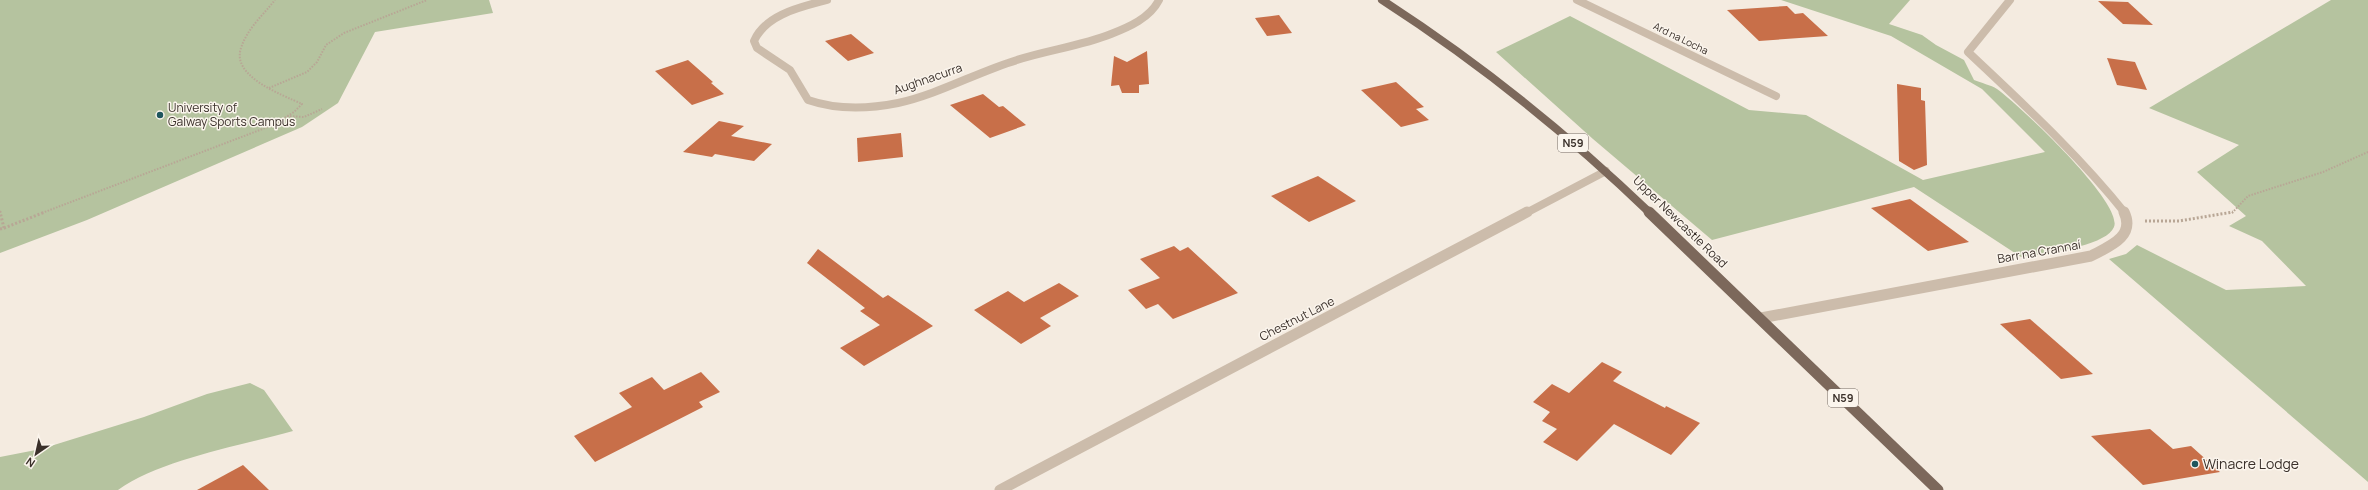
<svg xmlns="http://www.w3.org/2000/svg" width="2368" height="490" viewBox="0 0 2368 490" font-family="Manrope,sans-serif">
<style>
.green{fill:#b5c39f}
.building{fill:#c86f49}
.lines{fill:none;stroke-linecap:round;stroke-linejoin:round}
.path-far1{stroke:#b8a695;stroke-width:2;stroke-dasharray:1.5 1.5;stroke-linecap:butt}
.path{stroke:#b8a695;stroke-width:3;stroke-dasharray:2 2;stroke-linecap:butt}
.street-far1{stroke:#ccbcab;stroke-width:8}
.street{stroke:#ccbcab;stroke-width:11}
.primary-far1{stroke:#7c685b;stroke-width:8}
.primary{stroke:#7c685b;stroke-width:11}
.poi-dot{fill:#1e565d;stroke:#fbf5ed;stroke-width:1.5}
.labels{text-anchor:middle;stroke-width:3;stroke-linejoin:round;paint-order:stroke}
.far-street-label{font-size:10px;fill:#3a302a;stroke:#fbf5ed}
.shield{fill:#fbf5ed;stroke:#746b64;stroke-width:1}
.shield-label{font-size:11px;font-weight:bold;fill:#3a302a}
.street-label{font-size:12px;fill:#3a302a;stroke:#fbf5ed}
.poi-label{font-size:12px;fill:#3a302a;stroke:#fbf5ed;text-anchor:start}
.near-poi-label{font-size:14px;fill:#3a302a;stroke:#fbf5ed;text-anchor:start}
</style>
<rect width="100%" height="100%" fill="#f4ebe0"/>
<g class="green">
<path d="M0 0H489L493 13 375 32 338 103 302 127 87 220 0 253Z"/>
<path d="M1781 0H1910L1889 24 1922 35 1936 45 1964 60 1974 80C1981 83 1991 85 1997 89 2018 104 2124 203 2114 227 2106 247 2040 254 2021 257L1914 187 1712 240 1593 139 1496 52 1570 16 1749 110 1806 115 1923 180 2045 152 1982 89 1891 36Z"/>
<path d="M2331 0H2368V482L2109 259 2126 254 2137 245 2226 290 2306 286 2262 241 2229 226 2246 216 2197 172 2239 145 2149 108Z"/>
<path d="M250 383 264 390 293 431C240 446 162 459 118 490H0V457L41 449 144 417 207 394Z"/>
</g>
<g class="building">
<path d="M2098 1 2128 2 2153 25 2123 24Z"/>
<path d="M1787 6 1795 14 1803 13 1828 36 1759 41 1727 10Z"/>
<path d="M1279 15 1292 33 1267 36 1255 18Z"/>
<path d="M851 34 874 53 848 61 825 41Z"/>
<path d="M1147 51 1149 84 1139 85V93H1122L1119 85 1111 86 1114 56 1127 62Z"/>
<path d="M2107 58 2135 62 2147 90 2117 85Z"/>
<path d="M688 60 713 82 711 83 724 94 692 105 655 71Z"/>
<path d="M1396 82 1424 107 1416 109 1429 120 1401 127 1361 90Z"/>
<path d="M1897 84 1921 88V100L1925 101 1927 165 1914 170 1899 161Z"/>
<path d="M983 94 999 107 1003 106 1026 125 990 138 950 105Z"/>
<path d="M719 121 744 126 731 136 772 144 754 161 715 154 712 157 683 152Z"/>
<path d="M901 133 903 157 858 162 857 138Z"/>
<path d="M1318 176 1356 201 1309 222 1271 196Z"/>
<path d="M1910 199 1969 242 1928 251 1871 208Z"/>
<path d="M1174 246 1180 251 1188 247 1238 293 1173 319 1158 304 1146 309 1128 290 1160 278 1140 259Z"/>
<path d="M818 249 883 298 888 295 933 326 864 366 840 348 880 325 860 311 865 308 807 263Z"/>
<path d="M1059 283 1079 296 1040 318 1051 326 1021 344 974 310 1008 291 1024 302Z"/>
<path d="M2030 319 2093 374 2061 379 2000 324Z"/>
<path d="M1602 362 1622 372 1613 381 1665 408 1666 406 1700 423 1671 455 1614 424 1577 461 1543 442 1557 429 1542 421 1550 412 1533 402 1552 384 1569 393Z"/>
<path d="M701 372 720 392 699 402 703 407 595 462 574 436 632 407 619 393 652 377 664 390Z"/>
<path d="M2150 429 2173 449 2191 446 2220 472 2143 485 2091 436Z"/>
<path d="M243 465 269 490H197Z"/>
</g>
<g class="lines">
<g class="path-far1">
<path d="M269 88 307 72 317 62 326 45 344 33 427 0"/>
<path d="M287 116 304 117 322 109"/>
<path d="M0 211 1 213"/>
<path d="M42 213 273 125 294 112 302 104C283 95 231 77 241 48 247 29 263 15 275 0"/>
<path d="M2232 213 2248 196 2323 172 2368 152"/>
</g>
<g class="path">
<path d="M2145 221H2179L2233 212"/>
<path d="M4 228 45 212"/>
<path d="M0 229 4 228 0 212"/>
</g>
<g class="street-far1">
<path d="M827 0C801 7 766 14 754 41L757 48 790 70 808 100C837 110 868 109 898 103 939 94 977 72 1017 60 1048 50 1081 46 1111 34 1129 27 1150 18 1159 0"/>
<path d="M1577 0 1776 96"/>
<path d="M2010 0 1968 52C2023 104 2078 154 2125 213"/>
<path d="M1526 213 1606 171"/>
</g>
<g class="street">
<path d="M1761 318 2091 256C2108 247 2136 237 2124 212"/>
<path d="M1000 490 1527 212"/>
</g>
<path class="primary-far1" d="M1382 0C1478 62 1568 134 1650 213"/>
<path class="primary" d="M1649 212 1938 490"/>
</g>
<g class="poi-dot">
<circle cx="160" cy="115" r="4"/>
<circle cx="2195" cy="464" r="4"/>
</g>
<g class="labels">
<g class="far-street-label">
<text transform="translate(1681 38) rotate(26)" y="4">Ard na Locha</text>
</g>
<g class="shield">
<rect x="1558" y="134" width="30" height="18" rx="3"/>
<rect x="1828" y="389" width="30" height="18" rx="3"/>
</g>
<g class="shield-label">
<text x="1573" y="147">N59</text>
<text x="1843" y="402">N59</text>
</g>
<g class="street-label">
<text transform="translate(928 79) rotate(-19)" y="4">Aughnacurra</text>
<text transform="translate(1680 222) rotate(44)" y="4">Upper Newcastle Road</text>
<text transform="translate(2039 252) rotate(-10)" y="4">Barr na Crannaí</text>
<text transform="translate(1297 319) rotate(-27)" y="4">Chestnut Lane</text>
</g>
<g class="poi-label">
<text x="168" y="112">University of<tspan x="168" dy="14">Galway Sports Campus</tspan></text>
</g>
<g class="near-poi-label">
<text x="2203" y="469">Winacre Lodge</text>
</g>
</g>
<g transform="translate(36 454) rotate(214)" stroke="#fbf5ed" stroke-width="3" paint-order="stroke">
<path d="M0-3L7 15L0 10L-7 15Z" fill="#3a302a"/>
<text y="-6" font-size="11" font-weight="bold" text-anchor="middle" fill="#3a302a">N</text>
</g>
</svg>
